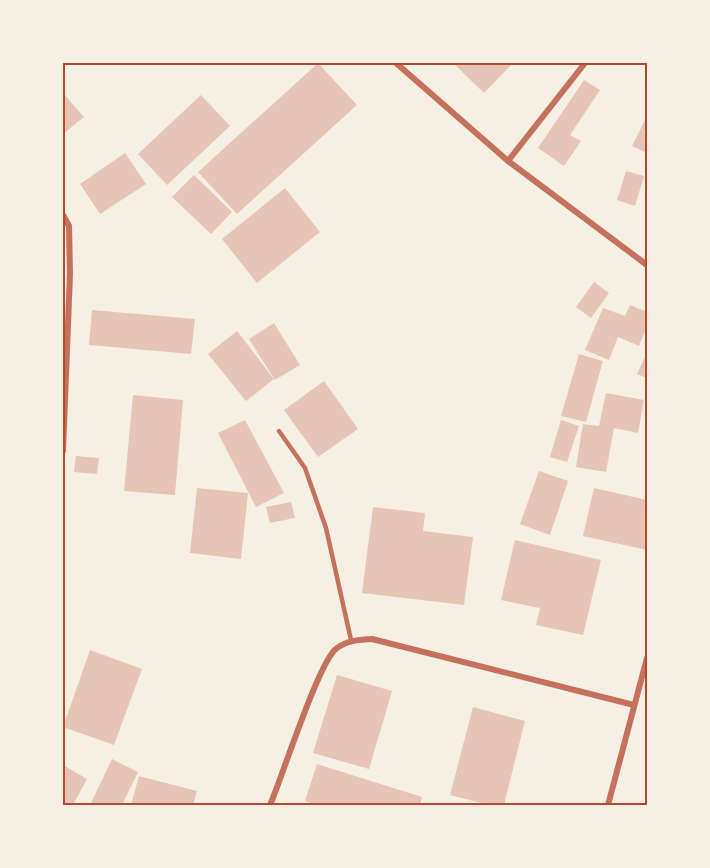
<svg xmlns="http://www.w3.org/2000/svg" width="710" height="868" viewBox="0 0 710 868" font-family="Montserrat,sans-serif">
<style>
.building{fill:#e6c5b7}
.lines{fill:none;stroke-linecap:round;stroke-linejoin:round}
.service{stroke:#c5725c;stroke-width:4.5}
.minor{stroke:#c5725c;stroke-width:6}
.neatline{fill:none;stroke:#b5482f;stroke-width:2}
</style>
<rect width="100%" height="100%" fill="#f6efe4"/>
<g class="building">
<path d="M318 63 357 105 237 214 198 172Z"/>
<path d="M453 63H513L484 93Z"/>
<path d="M584 80 600 90 570 135 581 141 564 166 538 148Z"/>
<path d="M63 93 84 117 63 134Z"/>
<path d="M201 95 230 126 167 185 138 154Z"/>
<path d="M647 116V153L632 146Z"/>
<path d="M125 153 146 184 100 214 80 184Z"/>
<path d="M626 171 644 176 635 206 617 200Z"/>
<path d="M194 175 232 212 211 234 172 197Z"/>
<path d="M285 188 320 232 257 283 222 239Z"/>
<path d="M594 282 609 293 591 318 576 307Z"/>
<path d="M630 305 647 312V326L639 346 618 337 609 360 585 350 603 308 625 316Z"/>
<path d="M92 310 195 319 191 354 89 345Z"/>
<path d="M274 323 300 365 275 380 249 339Z"/>
<path d="M237 331 274 379 246 401 208 354Z"/>
<path d="M647 353V378L637 374Z"/>
<path d="M579 354 603 361 586 422 561 416Z"/>
<path d="M324 381 358 429 318 457 284 410Z"/>
<path d="M606 393 644 400 638 433 614 428 606 472 576 467 583 424 599 426Z"/>
<path d="M133 395 183 400 175 495 124 491Z"/>
<path d="M245 420 284 493 256 507 218 433Z"/>
<path d="M561 420 579 426 567 462 550 457Z"/>
<path d="M76 456 99 458 97 474 74 472Z"/>
<path d="M539 471 568 481 550 535 520 524Z"/>
<path d="M197 488 248 493 241 559 190 553Z"/>
<path d="M594 488 647 500V550L583 536Z"/>
<path d="M291 502 295 518 270 523 266 507Z"/>
<path d="M373 507 425 513 423 531 473 537 464 605 362 593Z"/>
<path d="M515 540 601 560 583 635 536 625 540 608 501 600Z"/>
<path d="M90 650 142 669 114 745 63 727Z"/>
<path d="M337 675 392 691 369 769 313 753Z"/>
<path d="M473 707 525 721 504 805H489L450 795Z"/>
<path d="M112 759 138 772 122 805H90Z"/>
<path d="M317 764 422 797 420 805H317L305 801Z"/>
<path d="M63 765 87 779 73 805H63Z"/>
<path d="M139 776 197 791 193 805H131Z"/>
</g>
<g class="lines">
<path class="service" d="M279 431 305 468 326 528 351 640"/>
<g class="minor">
<path d="M396 63 508 161 647 265"/>
<path d="M508 161 585 63"/>
<path d="M63 215 69 226 70 274 63 451"/>
<path d="M270 805C282 778 319 660 337 648 347 640 360 640 372 639L634 705"/>
<path d="M608 805 647 658"/>
</g>
</g>
<rect width="710" height="868" fill="none" stroke="#f6efe4" stroke-width="129"/>
<rect x="64" y="64" width="582" height="740" class="neatline"/>
</svg>
